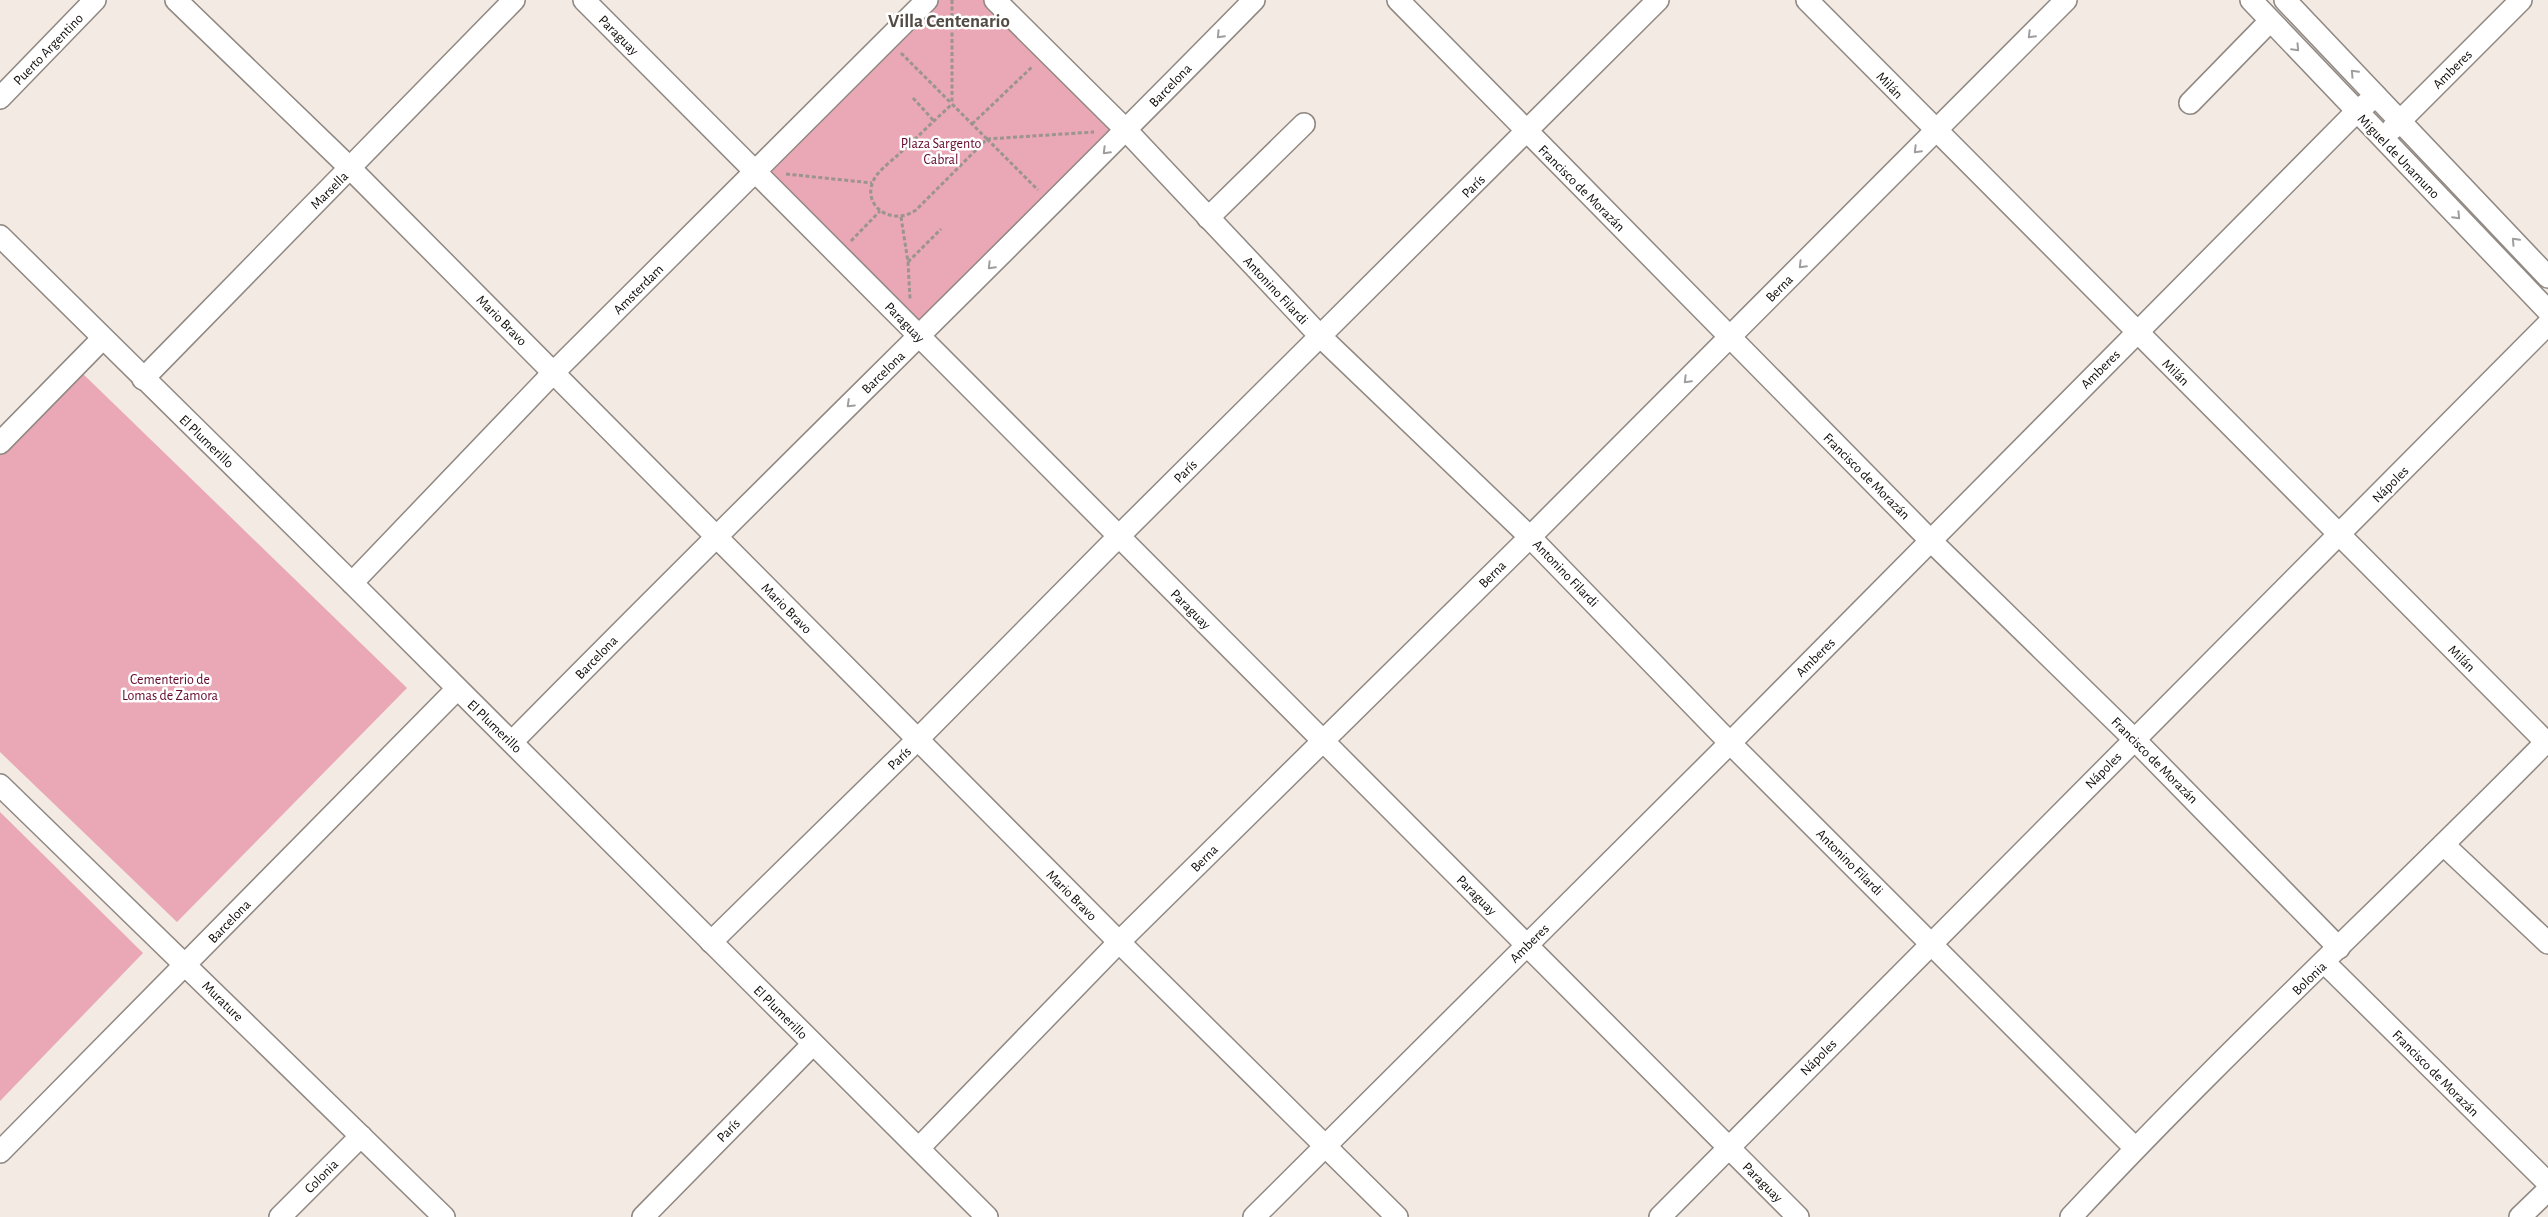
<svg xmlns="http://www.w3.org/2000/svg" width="2548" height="1217" viewBox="0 0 2548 1217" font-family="'Alegreya Sans',sans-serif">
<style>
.green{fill:#eaa7b5}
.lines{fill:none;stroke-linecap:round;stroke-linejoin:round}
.minor-casing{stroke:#908882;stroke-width:24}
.path{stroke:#9b948f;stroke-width:3;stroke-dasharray:4 2.5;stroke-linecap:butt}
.minor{stroke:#fff;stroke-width:21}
.oneway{stroke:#9f9d9d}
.labels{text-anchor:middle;stroke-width:5;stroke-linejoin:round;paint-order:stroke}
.street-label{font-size:14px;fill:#0e0b09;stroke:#fff}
.park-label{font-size:14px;fill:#62062a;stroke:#fff}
.district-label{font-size:19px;font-weight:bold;fill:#524b45;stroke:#fff}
</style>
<rect width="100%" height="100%" fill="#f2eae3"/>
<g class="green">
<path d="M927 0H995L1126 130 919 337 756 171Z"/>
<path d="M81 372 407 688 177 922 0 752V455Z"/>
<path d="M0 812 143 953 0 1101Z"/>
</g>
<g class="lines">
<g class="minor-casing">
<g id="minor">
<path d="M176 0 350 168 1119 942 1397 1217"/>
<path d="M584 0 1798 1217"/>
<path d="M995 0 1126 130 1321 337 1530 537 1730 743 2135 1148"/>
<path d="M1398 0 1930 540 2134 739 2339 948"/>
<path d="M1807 0 2546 742"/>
<path d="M2251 0 2548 311"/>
<path d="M2285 0 2548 277"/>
<path d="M0 98 95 0"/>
<path d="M2190 103 2270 21"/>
<path d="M2392 129 2521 0"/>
<path d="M1208 218 1304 124"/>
<path d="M0 236 352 583 987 1217"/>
<path d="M143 379 514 0"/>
<path d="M0 443 102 339"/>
<path d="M352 583 554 372 927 0"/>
<path d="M512 742C757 493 1009 250 1254 0"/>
<path d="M0 785 444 1217"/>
<path d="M2445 846 2548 943"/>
<path d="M711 942 918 739 1119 536 1658 0"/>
<path d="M2324 962 2548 1183"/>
<path d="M919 1148 1119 942 1530 537 2066 0"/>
<path d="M0 1152 457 689"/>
<path d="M280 1217 361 1136"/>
<path d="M643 1217 813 1044"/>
<path d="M1254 1217 1730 743 2356 112 2376 96"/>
<path d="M1660 1217 2548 324"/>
<path d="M2071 1217C2224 1052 2391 900 2548 740"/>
<path d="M2520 1217 2548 1190"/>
</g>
</g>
<g class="path">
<path d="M952 0V104"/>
<path d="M901 53 951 103"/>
<path d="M913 98 934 121"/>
<path d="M952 104 987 139 916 210C890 228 858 203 876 176 882 168 891 161 898 155 916 138 934 121 952 104Z"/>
<path d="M972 124 1033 66"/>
<path d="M987 139 1094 132"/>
<path d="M987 139 1038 190"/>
<path d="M786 174 872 183"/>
<path d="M901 217 908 262 910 299"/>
<path d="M851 241 880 211"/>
<path d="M908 262 941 229"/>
</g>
<use href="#minor" class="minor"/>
</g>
<defs><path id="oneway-chevron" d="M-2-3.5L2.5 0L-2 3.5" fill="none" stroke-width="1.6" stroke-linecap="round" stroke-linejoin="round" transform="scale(1.25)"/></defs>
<g class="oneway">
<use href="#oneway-chevron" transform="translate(1220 35) rotate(134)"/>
<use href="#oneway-chevron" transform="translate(2031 35) rotate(135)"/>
<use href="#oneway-chevron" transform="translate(2296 48) rotate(47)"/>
<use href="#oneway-chevron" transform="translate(2354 73) rotate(-133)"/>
<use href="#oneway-chevron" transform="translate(1917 150) rotate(135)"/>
<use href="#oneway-chevron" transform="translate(1106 151) rotate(135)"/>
<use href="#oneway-chevron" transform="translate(2457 216) rotate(46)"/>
<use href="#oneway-chevron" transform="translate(2515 241) rotate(-133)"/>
<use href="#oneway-chevron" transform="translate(1802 265) rotate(135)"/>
<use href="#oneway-chevron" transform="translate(991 266) rotate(135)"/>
<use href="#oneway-chevron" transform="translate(1687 380) rotate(135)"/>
<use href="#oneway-chevron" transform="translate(850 404) rotate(136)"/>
</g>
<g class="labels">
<g class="street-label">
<text transform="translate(619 35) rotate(45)" y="5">Paraguay</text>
<text transform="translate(48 49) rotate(-46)" y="5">Puerto Argentino</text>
<text transform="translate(2452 69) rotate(-45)" y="5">Amberes</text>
<text transform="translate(1170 85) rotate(-46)" y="5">Barcelona</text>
<text transform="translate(1890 85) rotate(46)" y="5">Milán</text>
<text transform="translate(2399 156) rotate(46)" y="5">Miguel de Unamuno</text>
<text transform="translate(1473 186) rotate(-45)" y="5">París</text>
<text transform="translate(1582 188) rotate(45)" y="5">Francisco de Morazán</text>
<text transform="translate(329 190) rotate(-45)" y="5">Marsella</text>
<text transform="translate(1779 288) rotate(-45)" y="5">Berna</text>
<text transform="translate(638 289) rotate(-45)" y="5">Amsterdam</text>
<text transform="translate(1276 290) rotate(47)" y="5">Antonino Filardi</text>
<text transform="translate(502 320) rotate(45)" y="5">Mario Bravo</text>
<text transform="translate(905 322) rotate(46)" y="5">Paraguay</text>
<text transform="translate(2100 369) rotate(-45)" y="5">Amberes</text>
<text transform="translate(883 372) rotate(-44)" y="5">Barcelona</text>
<text transform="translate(2176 372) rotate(45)" y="5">Milán</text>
<text transform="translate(207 441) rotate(44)" y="5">El Plumerillo</text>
<text transform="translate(1185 471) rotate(-45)" y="5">París</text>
<text transform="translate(1867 476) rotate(45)" y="5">Francisco de Morazán</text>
<text transform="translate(2390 484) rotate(-45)" y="5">Nápoles</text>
<text transform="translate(1566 573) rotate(46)" y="5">Antonino Filardi</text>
<text transform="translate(1492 574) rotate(-45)" y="5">Berna</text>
<text transform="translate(787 608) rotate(45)" y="5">Mario Bravo</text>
<text transform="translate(1191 609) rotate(45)" y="5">Paraguay</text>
<text transform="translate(596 657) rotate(-46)" y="5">Barcelona</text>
<text transform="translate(1815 657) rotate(-45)" y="5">Amberes</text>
<text transform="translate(2462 658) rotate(45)" y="5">Milán</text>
<text transform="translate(495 726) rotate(44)" y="5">El Plumerillo</text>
<text transform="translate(899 758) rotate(-44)" y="5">París</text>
<text transform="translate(2155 760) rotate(45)" y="5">Francisco de Morazán</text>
<text transform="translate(2103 770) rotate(-45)" y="5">Nápoles</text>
<text transform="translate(1204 858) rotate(-45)" y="5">Berna</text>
<text transform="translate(1850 862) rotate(45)" y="5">Antonino Filardi</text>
<text transform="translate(1072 895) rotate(45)" y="5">Mario Bravo</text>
<text transform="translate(1477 895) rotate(45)" y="5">Paraguay</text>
<text transform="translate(229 921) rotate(-46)" y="5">Barcelona</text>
<text transform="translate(1529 943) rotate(-45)" y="5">Amberes</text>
<text transform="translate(2309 978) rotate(-44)" y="5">Bolonia</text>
<text transform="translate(223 1001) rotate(44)" y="5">Murature</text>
<text transform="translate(781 1012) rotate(45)" y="5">El Plumerillo</text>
<text transform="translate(1818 1057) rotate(-45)" y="5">Nápoles</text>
<text transform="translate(2436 1073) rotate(45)" y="5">Francisco de Morazán</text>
<text transform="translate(728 1130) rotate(-46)" y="5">París</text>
<text transform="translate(321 1176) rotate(-45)" y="5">Colonia</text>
<text transform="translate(1763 1182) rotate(45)" y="5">Paraguay</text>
</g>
<g class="park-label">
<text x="941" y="148">Plaza Sargento<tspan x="941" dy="16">Cabral</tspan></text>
<text x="170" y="684">Cementerio de<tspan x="170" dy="16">Lomas de Zamora</tspan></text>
</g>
<g class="district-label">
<text x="949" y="27">Villa Centenario</text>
</g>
</g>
</svg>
